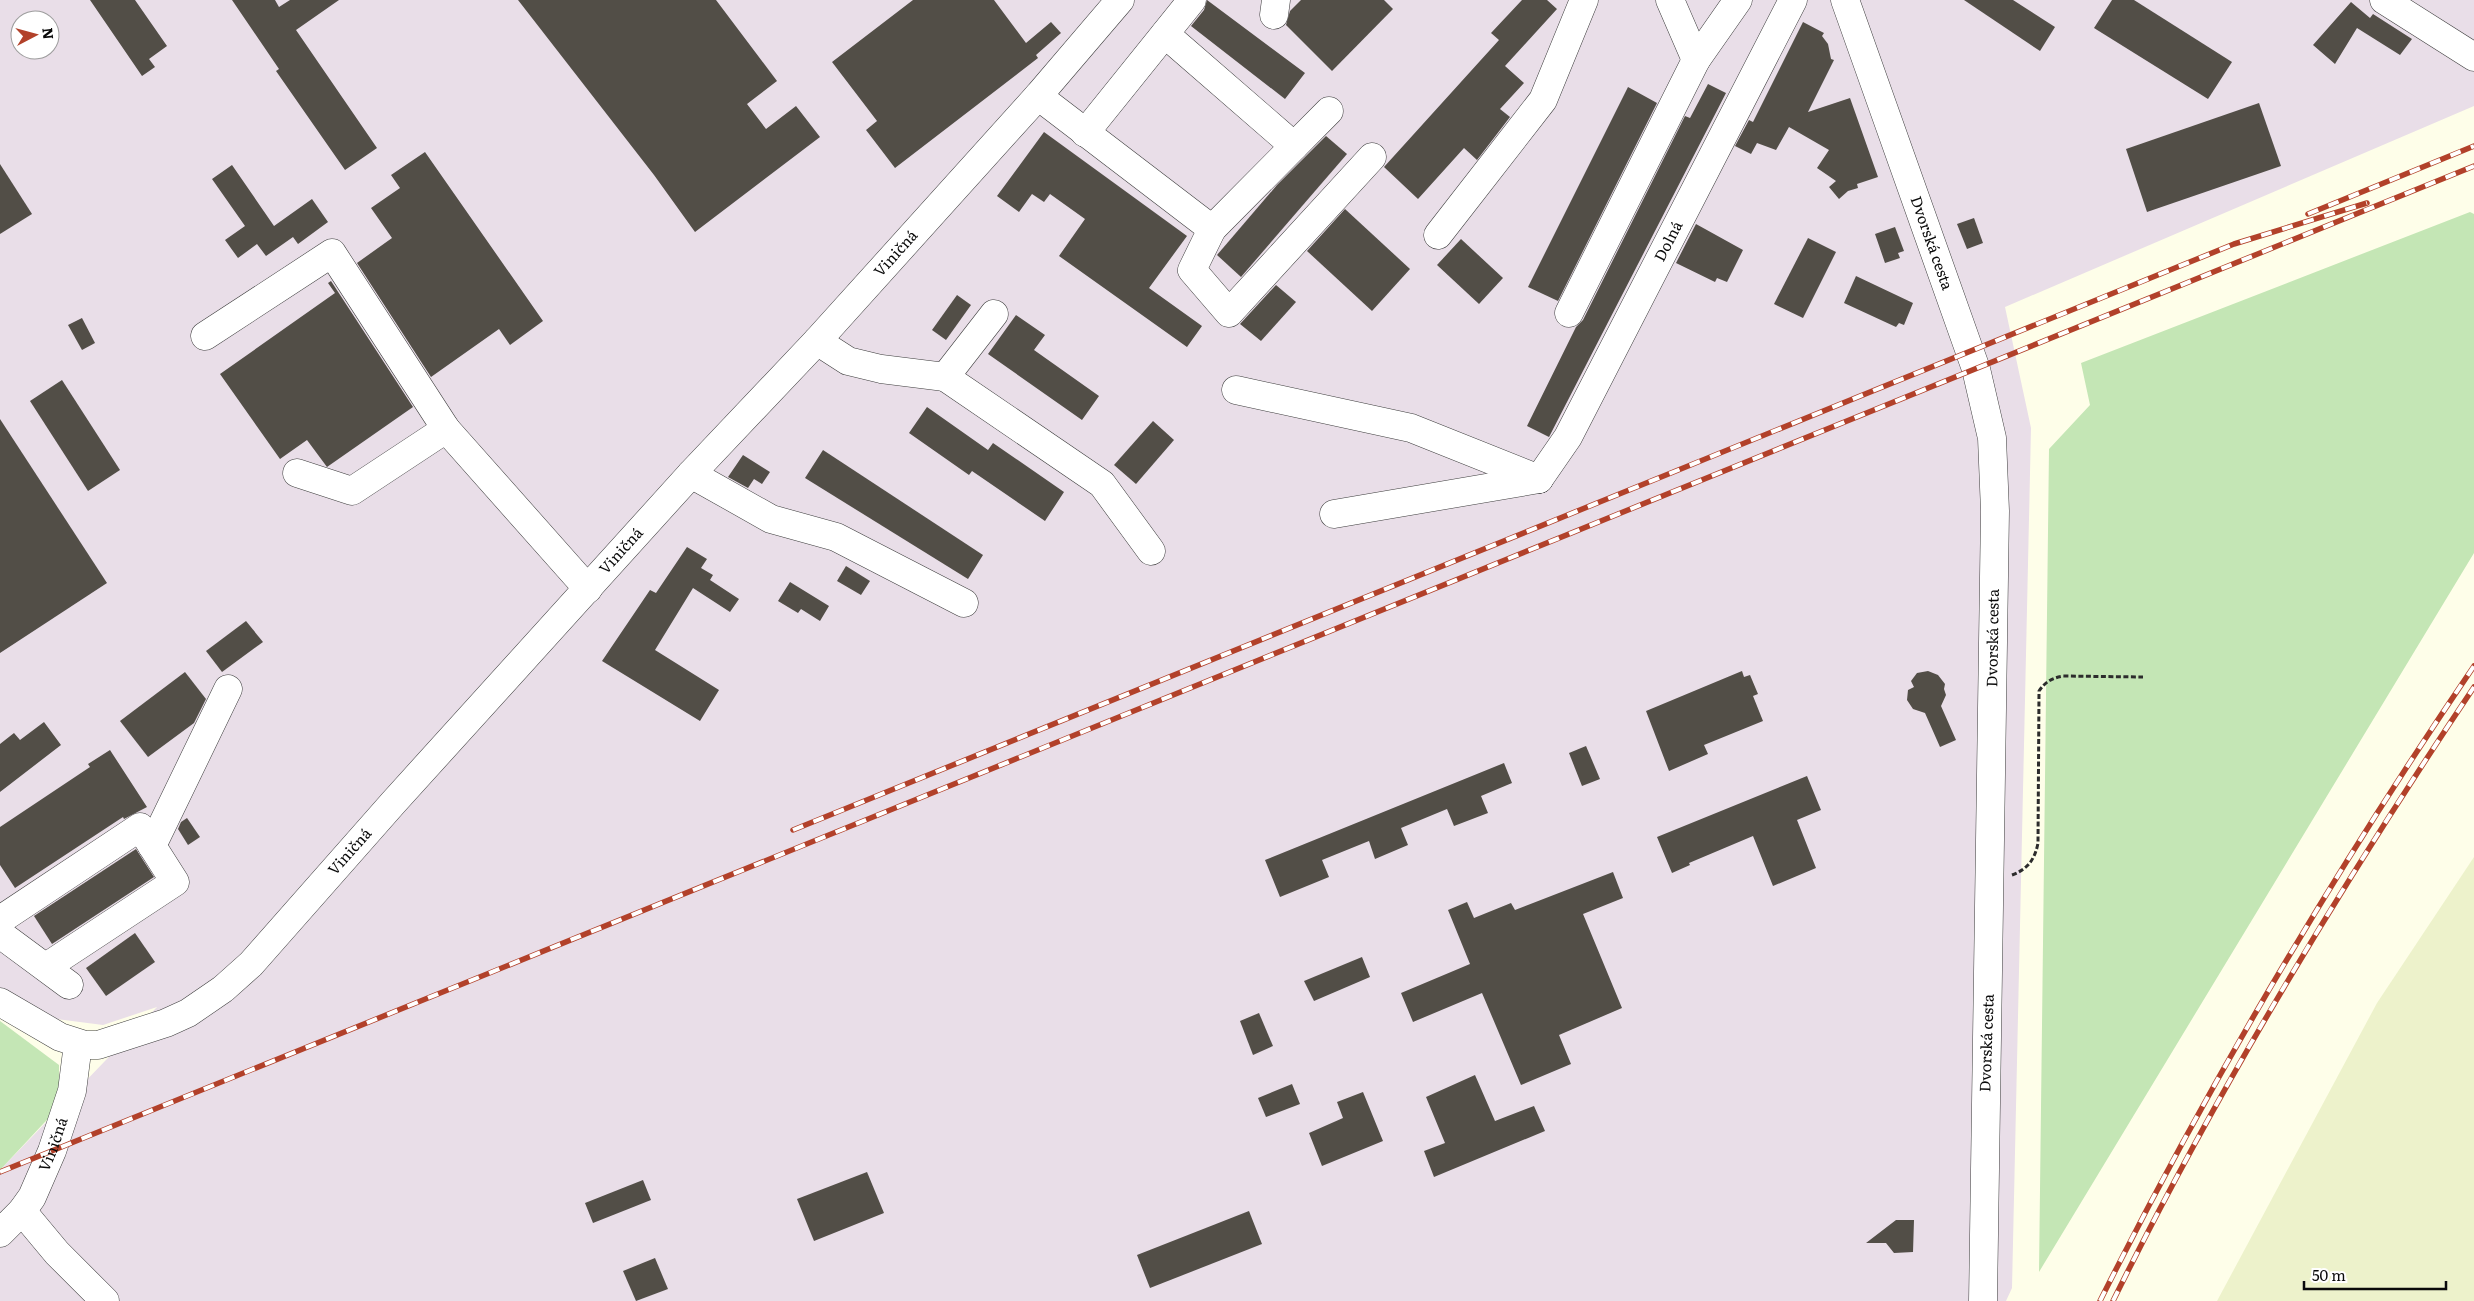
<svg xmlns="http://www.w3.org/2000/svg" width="2474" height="1301" viewBox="0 0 2474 1301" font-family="Literata,serif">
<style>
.industrial{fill:#e9dee8;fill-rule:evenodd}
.farmland{fill:#edf2cb}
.green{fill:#c4e6b5}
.building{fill:#524e47}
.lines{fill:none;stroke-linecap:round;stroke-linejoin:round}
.minor-casing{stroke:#3d3d3d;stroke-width:29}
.path{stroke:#2c2c2c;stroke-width:3;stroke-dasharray:5 2.5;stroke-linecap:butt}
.minor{stroke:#fff;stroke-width:28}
.rail-casing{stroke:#b2412a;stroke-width:5.5}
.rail{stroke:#fff;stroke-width:4;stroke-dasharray:11;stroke-linecap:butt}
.labels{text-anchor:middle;stroke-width:5;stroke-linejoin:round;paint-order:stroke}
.street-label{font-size:15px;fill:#0a0a0a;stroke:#fff}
</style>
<rect width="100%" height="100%" fill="#fefee9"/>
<path class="industrial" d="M0 0H2474V106L2005 307 2031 428 2012 1288 2006 1301H0V1170L157 1007 103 1025 41 1017 0 988ZM20 20H50V50H20Z"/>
<path class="farmland" d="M2474 857V1301H2217L2377 1003Z"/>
<g class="green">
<path d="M2470 212 2474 214V553L2039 1272 2049 449 2090 405 2081 363Z"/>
<path d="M0 1021 59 1065V1107L0 1170Z"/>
</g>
<g class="building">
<path d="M90 0H135L167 46 149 59 155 67 142 76Z"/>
<path d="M232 0H275L279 7 290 0H339L296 30 377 148 345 170 276 71 279 69Z"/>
<path d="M518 0H716L777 81 747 104 766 129 796 106 820 137 695 232 654 175Z"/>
<path d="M913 0H994L1026 43 1051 22 1061 33 1036 55 1038 58 895 168 866 130 877 121 832 62Z"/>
<path d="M1207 0 1305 73 1285 99 1191 26 1204 10Z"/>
<path d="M1301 0H1384L1393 9 1332 71 1286 25 1290 11Z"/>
<path d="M1522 0H1547L1557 9 1505 66 1524 83 1500 109 1510 117 1477 160 1464 148 1418 199 1384 167 1499 40 1491 33Z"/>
<path d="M1964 0H2013L2055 27 2040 51Z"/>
<path d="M2112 0H2134L2232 62 2208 99 2094 28Z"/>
<path d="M2351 2 2370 18 2373 14 2412 39 2400 55 2357 28 2335 64 2313 45Z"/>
<path d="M1803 22 1824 33 1822 36 1828 44 1831 59 1834 60 1808 112 1850 98 1878 177 1857 184 1858 188 1848 191 1839 199 1829 187 1836 181 1817 168 1829 150 1789 127 1776 150 1757 143 1751 154 1735 146 1749 120 1753 122Z"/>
<path d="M1708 84 1726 93 1549 437 1527 426 1576 327 1583 320 1685 116 1690 118Z"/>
<path d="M1628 87 1657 103 1558 301 1528 287Z"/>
<path d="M2259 103 2281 166 2147 212 2126 149Z"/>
<path d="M1044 132 1187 236 1149 288 1202 326 1187 347 1059 256 1085 219 1050 194 1044 202 1032 194 1019 212 997 196Z"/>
<path d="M1326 136 1347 154 1241 277 1217 255 1277 185Z"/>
<path d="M425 152 543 321 510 345 499 329 431 377 357 263 392 238 371 208 400 188 391 175Z"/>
<path d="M0 164 32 214 0 234Z"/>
<path d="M232 165 274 226 312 199 328 222 298 244 293 237 266 256 257 244 238 258 225 240 245 226 212 179Z"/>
<path d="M1345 209 1410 269 1372 311 1307 251Z"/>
<path d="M1974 218 1983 243 1967 249 1957 224Z"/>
<path d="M1696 224 1743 250 1727 282 1717 278 1715 282 1676 263Z"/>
<path d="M1895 227 1904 251 1898 253 1900 258 1885 263 1875 234Z"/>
<path d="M1808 238 1836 252 1803 318 1774 304Z"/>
<path d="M1461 239 1503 278 1479 304 1437 265Z"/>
<path d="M1856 276 1913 303 1904 325 1899 323 1896 327 1844 303Z"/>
<path d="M331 281 413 407 327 467 307 440 280 459 220 374 335 293 328 283Z"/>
<path d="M1276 285 1296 302 1261 341 1240 324Z"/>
<path d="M957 295 971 305 946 340 932 330Z"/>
<path d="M1016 315 1045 335 1034 350 1099 396 1082 420 988 354Z"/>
<path d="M82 318 95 343 82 350 68 325Z"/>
<path d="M62 380 120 470 88 491 30 401Z"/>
<path d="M927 407 988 450 993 443 1064 492 1045 521 972 471 969 475 909 433Z"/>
<path d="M0 419 107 583 0 653Z"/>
<path d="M1153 421 1174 440 1136 484 1114 465Z"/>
<path d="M823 450 983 555 968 579 805 478Z"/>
<path d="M743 455 770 472 762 484 754 479 748 488 728 477Z"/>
<path d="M687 547 707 559 701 568 713 575 710 580 739 599 730 612 693 588 655 650 719 690 700 721 602 661 650 590 656 593Z"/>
<path d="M846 566 870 581 861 595 837 581Z"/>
<path d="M790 582 829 606 820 621 801 609 798 613 778 601Z"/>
<path d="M246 621 263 642 222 672 206 651Z"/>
<path d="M1742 671 1744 677 1750 675 1758 694 1753 696 1763 721 1704 745 1708 754 1669 771 1646 711Z"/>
<path d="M1928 671 1938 675 1945 684 1944 689 1946 695 1941 706 1956 740 1940 747 1925 713 1913 709 1907 700 1908 690 1914 687 1911 681 1917 673Z"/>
<path d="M185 672 206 699 194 723 148 757 120 721Z"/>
<path d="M44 722 61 745 0 792V744L14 733 20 740Z"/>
<path d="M1586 746 1600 779 1582 786 1569 753Z"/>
<path d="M110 750 147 807 124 819 123 817 15 888 0 865V827L90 767 88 764Z"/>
<path d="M1504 763 1512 783 1481 796 1488 813 1454 826 1447 809 1401 828 1408 845 1375 859 1369 841 1322 860 1329 877 1280 897 1265 860Z"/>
<path d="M1807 776 1821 810 1797 820 1816 868 1773 886 1753 836 1689 863 1690 865 1672 873 1657 837Z"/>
<path d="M187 818 200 837 188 845 178 829 181 822Z"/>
<path d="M136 849 154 877 52 944 34 916Z"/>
<path d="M1613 872 1623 898 1583 914 1622 1008 1559 1035 1571 1064 1521 1085 1482 993 1413 1022 1401 993 1470 964 1448 910 1467 902 1474 918 1511 903 1515 910Z"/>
<path d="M135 933 155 962 106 996 86 968Z"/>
<path d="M1362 957 1370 977 1314 1001 1304 981Z"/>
<path d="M1259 1013 1273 1046 1253 1055 1240 1021Z"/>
<path d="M1475 1075 1495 1121 1534 1106 1545 1131 1434 1177 1424 1151 1445 1143 1426 1097Z"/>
<path d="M1292 1084 1300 1104 1266 1117 1258 1098Z"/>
<path d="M1363 1092 1383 1141 1322 1166 1309 1133 1343 1118 1337 1102Z"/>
<path d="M867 1172 884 1213 814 1241 797 1199Z"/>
<path d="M643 1180 651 1200 593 1223 585 1203Z"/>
<path d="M1249 1211 1262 1244 1150 1288 1137 1255Z"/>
<path d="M1896 1220H1914L1913 1252 1894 1253 1886 1243H1866Z"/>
<path d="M655 1258 668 1289 636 1301 623 1271Z"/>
</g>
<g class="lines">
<g class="minor-casing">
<g id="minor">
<path d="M1670 0 1696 60"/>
<path id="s1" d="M1845 0 1976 369 1992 438 1995 511 1983 1301"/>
<path d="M2384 0 2474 57"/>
<path d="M1274 15 1276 0"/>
<path d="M1165 34 1294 146"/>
<path d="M1038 96 1212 229 1192 270 1229 313 1372 157"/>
<path d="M1085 133 1192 0"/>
<path d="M1212 229 1329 111"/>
<path d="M1438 235 1543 100 1584 0"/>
<path d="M1569 313 1696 60 1738 0"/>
<path d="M205 336 332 253 446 429 588 589"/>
<path d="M817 341 848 361 881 369 945 377 994 314"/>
<path d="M945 377 1102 484 1151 551"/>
<path d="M1236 390 1411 428 1539 479"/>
<path d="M297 473 352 491 446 429"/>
<path d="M691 474 771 519 836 537 964 603"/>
<path id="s2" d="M1539 479 1568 437 1793 0"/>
<path d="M1334 514 1539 479"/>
<path d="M152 846 228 689"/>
<path d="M0 920 140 827 175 882 46 967"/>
<path d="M0 934 69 985"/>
<path id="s3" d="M0 1002 60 1037 85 1045H98L166 1023 188 1013 223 989 251 964 393 803 691 474 817 341 1038 96 1120 0"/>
<path d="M22 1211 57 1253 105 1301"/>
<path id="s4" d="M0 1233 22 1211 32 1197 52 1151 72 1091 78 1044"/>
</g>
</g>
<path class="path" d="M2012 875C2028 869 2035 859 2038 843L2039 691C2045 682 2052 678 2063 676L2143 677"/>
<use href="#minor" class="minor"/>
<g class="rail-casing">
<g id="rail">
<path d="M2308 214 2474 146"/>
<path d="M793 830 2234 244 2367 203"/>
<path d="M0 1172 2474 166"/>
<path d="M2100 1301C2210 1081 2336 869 2474 666"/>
<path d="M2113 1301C2218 1088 2342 884 2474 687"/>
</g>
</g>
<use href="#rail" class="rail"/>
</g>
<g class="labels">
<g class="street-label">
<text dy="5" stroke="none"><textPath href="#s2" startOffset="271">Dolná</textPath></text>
<text dy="5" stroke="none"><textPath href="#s1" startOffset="258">Dvorská cesta</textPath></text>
<text dy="5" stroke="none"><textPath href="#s3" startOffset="1244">Viničná</textPath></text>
<text dy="5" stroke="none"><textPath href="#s3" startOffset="839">Viničná</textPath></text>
<text transform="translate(1993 638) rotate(-89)" y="5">Dvorská cesta</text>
<text dy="5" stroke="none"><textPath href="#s3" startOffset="434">Viničná</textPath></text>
<text transform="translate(1987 1043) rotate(-88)" y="5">Dvorská cesta</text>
<text dy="5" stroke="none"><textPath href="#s4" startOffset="105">Viničná</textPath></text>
</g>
</g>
<g transform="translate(35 35) rotate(84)"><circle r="24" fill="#ffffff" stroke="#9d9d9d"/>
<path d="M0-4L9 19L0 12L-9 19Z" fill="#b2412a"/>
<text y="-8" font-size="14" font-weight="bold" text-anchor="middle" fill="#0a0a0a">N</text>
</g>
<path d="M2304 1281v8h142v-8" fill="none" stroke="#0a0a0a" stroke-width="2.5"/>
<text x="2312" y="1281" font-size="15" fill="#0a0a0a" stroke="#ffffff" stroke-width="4" paint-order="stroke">50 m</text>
</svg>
